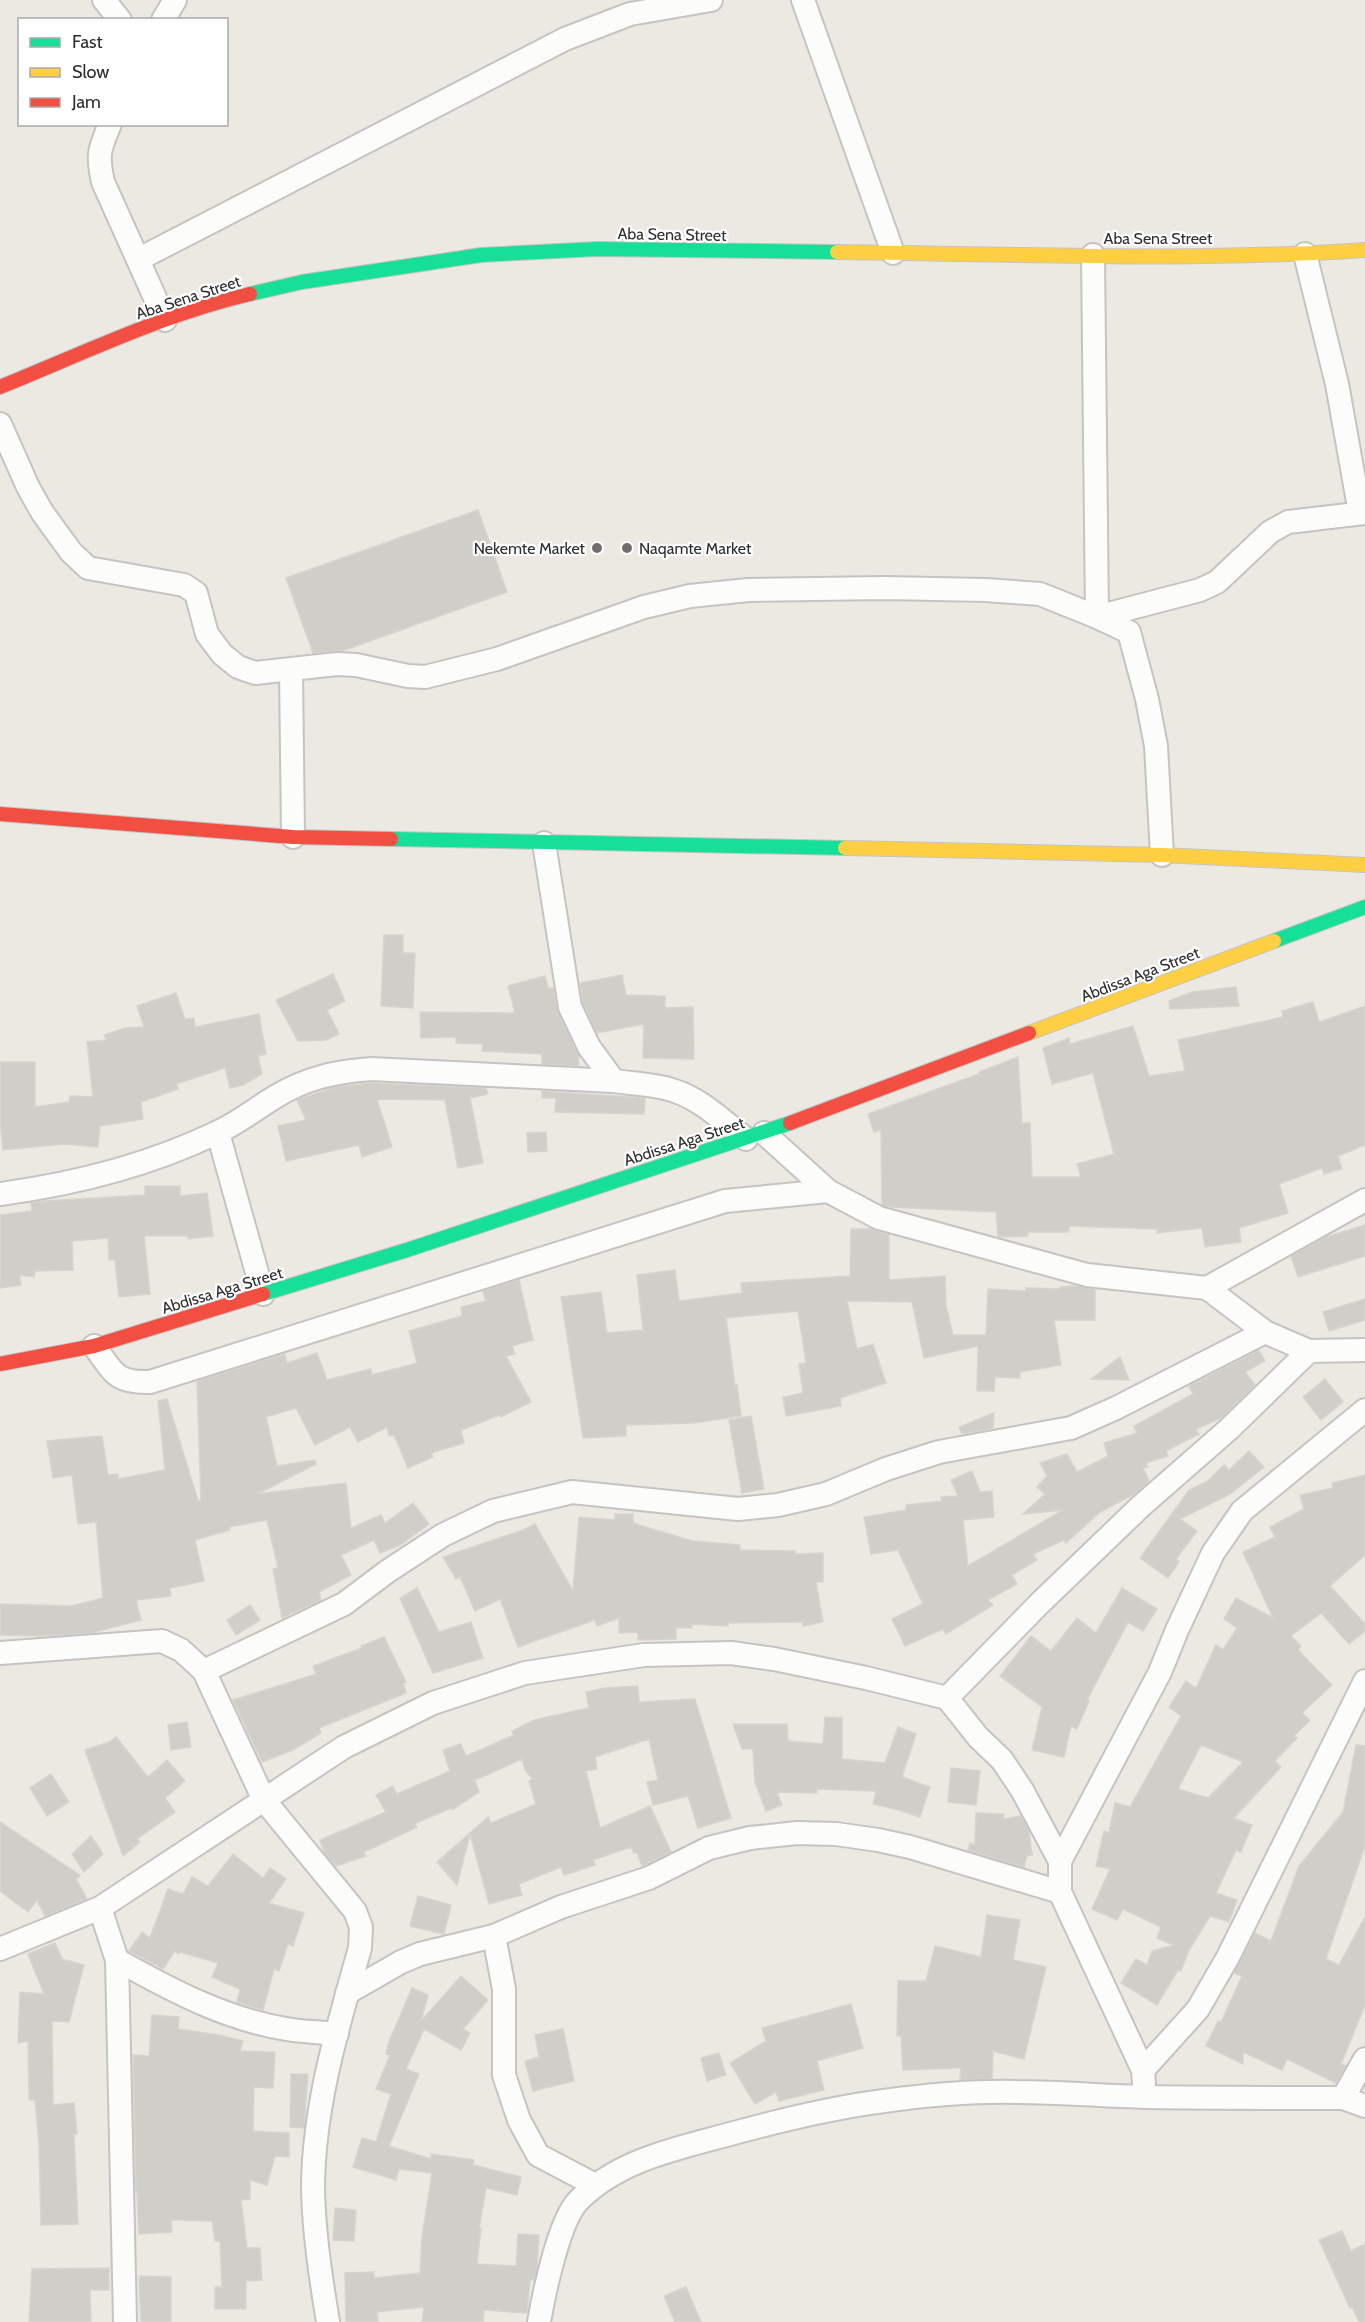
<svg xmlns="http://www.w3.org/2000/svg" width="1365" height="2322" viewBox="0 0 1365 2322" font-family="Cabin,sans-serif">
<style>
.building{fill:#d0cec9;stroke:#d7d4ce;stroke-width:1.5;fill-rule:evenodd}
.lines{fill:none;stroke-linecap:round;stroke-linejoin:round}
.street-casing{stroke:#c5c4c3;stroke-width:26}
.fast-casing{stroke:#c5c4c3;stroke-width:16}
.slow-casing{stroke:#c5c4c3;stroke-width:16}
.jam-casing{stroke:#c5c4c3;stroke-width:16}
.street{stroke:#fcfcfb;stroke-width:22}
.fast{stroke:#16e098;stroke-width:14}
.slow{stroke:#ffcf43;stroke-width:14}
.jam{stroke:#f24e42;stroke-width:14}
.poi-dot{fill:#706e6c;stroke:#fff;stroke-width:2}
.labels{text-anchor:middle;stroke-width:4.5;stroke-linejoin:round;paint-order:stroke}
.street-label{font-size:16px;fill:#2d2d2d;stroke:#fff}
.poi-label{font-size:16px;fill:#2d2d2d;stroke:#fff;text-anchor:end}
</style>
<rect width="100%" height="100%" fill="#ece8e2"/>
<g class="building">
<path d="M478 510 507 592 342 651 313 653 286 578Z"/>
<path d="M384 935H403V953H415L413 1008 381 1006Z"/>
<path d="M333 974 345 1001 327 1010 339 1034 326 1040 298 1041 276 1000Z"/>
<path d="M622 975 626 995 665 996V1008L693 1007 694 1059 643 1058 644 1024 597 1033 583 1003 580 983Z"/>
<path d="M545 976 548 988H553L558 1012 579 1056 578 1066 542 1064V1054L482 1051 483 1044 456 1043V1037L421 1038 420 1012 515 1013 508 986Z"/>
<path d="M1236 987 1239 1006 1170 1009 1169 1001 1192 992Z"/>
<path d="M176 993 185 1019 194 1018 195 1027 259 1014 266 1054 258 1056 262 1074 243 1085 230 1088 225 1068 176 1084 178 1089 141 1102 143 1119 100 1126 98 1147 64 1144 3 1150 0 1120V1062H35V1107L69 1102 70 1096 93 1097 87 1042 106 1040 104 1035 125 1028 144 1027 137 1006Z"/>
<path d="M1313 1002 1319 1022 1365 1006V1145L1338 1156 1342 1169 1324 1174 1322 1168 1279 1184 1288 1213 1239 1228 1241 1242 1205 1247 1202 1228 1157 1233V1229L1069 1226V1232H1028V1236L998 1237 996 1212 891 1207 882 1205 881 1130 874 1132 868 1114 979 1074V1072L1018 1057 1022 1123H1030L1032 1177H1081L1077 1164 1114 1154 1093 1073 1052 1084 1043 1048 1069 1038 1070 1044 1133 1026 1149 1076 1185 1071 1178 1040 1283 1017 1282 1011Z"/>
<path d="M371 1083 486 1088 488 1094 470 1098 483 1163 458 1168 445 1100 377 1099 392 1147 362 1157 359 1145 286 1161 278 1126 306 1120 297 1100 335 1087Z"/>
<path d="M542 1091 645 1098 644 1114 555 1112 556 1098H542Z"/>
<path d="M546 1132 547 1151 528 1152 527 1133Z"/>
<path d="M145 1186H180V1196L207 1193 213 1236 188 1239V1236H144L150 1294 119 1297 115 1260H109L108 1238 72 1241 73 1270 35 1271 34 1277 20 1275 21 1285 0 1288V1215L32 1211 31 1203 45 1201 145 1195Z"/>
<path d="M1365 1225V1256L1298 1277 1291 1256 1326 1237Z"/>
<path d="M851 1229H871L889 1235V1280L945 1276 946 1306 953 1335H986L988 1289 1026 1291V1288L1060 1289V1287L1077 1286 1095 1289V1320H1054L1061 1365 1020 1372V1378L995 1377 994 1391H977L978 1346 924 1358 912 1302 847 1301 857 1349 873 1344 886 1383 840 1398 841 1406 786 1416 783 1397 803 1393 799 1364 806 1363 798 1311 726 1318 735 1386 737 1385 741 1416 694 1423 626 1425V1436L583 1438 561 1297 601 1292 607 1333 643 1330 637 1275 675 1270 679 1301 742 1293 741 1283 850 1276Z"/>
<path d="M519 1280 533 1340 512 1346 515 1354 506 1356 531 1402 501 1417 500 1415 461 1430 464 1443 431 1453 433 1457 408 1468 394 1435 389 1436 387 1427 358 1442 350 1427 315 1445 296 1408 266 1417 277 1466 315 1460 316 1464 257 1494 346 1483 351 1528 381 1515 385 1523 413 1503 429 1524 400 1545 380 1553 374 1540 341 1555 351 1575 319 1592 321 1600 282 1618 273 1569 278 1568 267 1520 229 1527 230 1530 195 1540 204 1581 170 1588 171 1596 136 1600 141 1620 91 1633 40 1636 0 1635V1604L72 1606 103 1598 96 1522 78 1524 72 1475 53 1478 47 1441 102 1436 108 1475 118 1474V1479L165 1470 158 1401 167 1399 198 1501H201L197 1381 285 1354 287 1363 317 1353 327 1380 371 1369 372 1375 417 1363 409 1331 462 1316 461 1307 486 1301 483 1291Z"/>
<path d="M1365 1299V1320L1329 1331 1323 1312Z"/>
<path d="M1259 1350 1265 1361 1245 1372 1255 1385 1221 1418 1196 1429 1199 1434 1166 1451 1168 1456 1146 1463 1148 1467 1143 1468 1149 1481 1133 1495 1100 1512 1066 1543 1064 1540 1033 1554 1037 1560 1012 1575 1017 1584 988 1600 993 1605 946 1634 943 1629 905 1646 892 1619 923 1604 898 1550 871 1554 864 1517 906 1510V1505L942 1501 941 1497 958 1496 951 1480 972 1471 980 1492 992 1491 994 1517 963 1520 968 1566 1063 1510 1023 1514 1045 1494 1037 1487 1047 1476 1040 1463 1067 1454 1077 1472 1108 1456 1104 1443 1137 1433 1134 1426 1193 1394 1189 1386Z"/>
<path d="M1120 1357 1129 1380 1091 1379Z"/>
<path d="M1325 1379 1343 1402 1321 1420 1303 1397Z"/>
<path d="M994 1413 993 1428 962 1434 959 1427Z"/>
<path d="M751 1416 764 1489 742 1493 729 1420Z"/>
<path d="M1249 1451 1264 1467 1230 1494 1180 1519 1197 1531 1176 1559 1179 1562 1168 1578 1140 1558 1189 1490 1208 1481 1224 1465 1229 1470Z"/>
<path d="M1365 1475V1555L1330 1586 1365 1624V1631L1349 1644 1321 1613 1291 1636 1301 1646 1298 1650 1332 1685 1302 1713 1310 1720 1294 1736 1297 1738 1275 1761 1281 1767 1234 1818 1252 1825 1241 1852 1236 1850 1216 1893 1237 1900 1229 1922 1210 1916 1188 1952 1181 1971 1178 1970 1157 2005 1121 1983 1136 1959 1147 1965 1152 1951 1174 1945 1157 1938 1161 1927 1123 1909 1117 1920 1092 1909 1110 1869 1096 1866 1104 1831 1109 1833 1115 1803 1130 1807 1181 1716 1169 1707 1186 1681 1196 1688 1216 1645 1223 1650 1237 1628 1224 1619 1236 1598 1273 1618 1243 1552 1275 1537 1270 1527 1304 1509 1300 1495 1333 1488 1332 1483ZM1201 1745 1243 1762 1208 1798 1178 1789Z"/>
<path d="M615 1514H633V1523L692 1541 740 1545V1550L795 1551V1554L823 1553V1582H816L823 1622 803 1626 802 1622 728 1623V1626L692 1624V1628H676V1639L638 1640V1632L619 1633V1618L597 1626 595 1620 518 1647 500 1599 475 1611 460 1577 456 1579 443 1557 523 1530 535 1524 573 1591 579 1517 615 1520Z"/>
<path d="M417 1588 439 1632 471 1622 483 1658 433 1673 400 1598Z"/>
<path d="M1122 1588 1157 1609 1143 1631 1128 1622 1087 1700 1089 1701 1077 1729 1071 1726 1064 1757 1032 1750 1042 1707 1000 1676 1031 1636 1051 1651 1077 1618 1096 1633Z"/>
<path d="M250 1605 260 1620 236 1635 227 1620Z"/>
<path d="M384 1637 406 1682 403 1683 406 1693 319 1728 321 1733 293 1750 262 1762 233 1700 316 1674 313 1666 362 1648 361 1646Z"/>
<path d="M638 1686 639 1702 695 1699 731 1818 698 1828 688 1796 653 1805 647 1782 658 1780 649 1739 595 1757 597 1769 586 1771 600 1828 650 1806 671 1852 642 1866 637 1852 634 1853 631 1847 593 1860 595 1865 564 1875 561 1867 519 1884 522 1895 489 1904 470 1834 457 1885 437 1862 488 1817 491 1823 536 1804 529 1781 532 1779 525 1770 522 1759 475 1780 479 1792 452 1810 451 1808 414 1824 417 1827 364 1852 366 1856 336 1866 324 1852 320 1840 386 1812 376 1795 393 1786 397 1794 450 1771 443 1750 461 1744 466 1756 514 1735 512 1731 534 1720 589 1708 586 1692 605 1688Z"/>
<path d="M825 1717 842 1718V1759L885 1763 898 1727 916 1734 902 1777 930 1787 920 1817 899 1810 873 1804 876 1791 817 1789V1793L777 1792 782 1805 766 1811 755 1782 753 1749H742L733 1724H787L788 1741 823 1744Z"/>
<path d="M187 1722 191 1747 171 1750 168 1725Z"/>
<path d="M116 1737 148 1777 167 1760 185 1781 165 1798 175 1812 137 1839 140 1842 123 1856 85 1750 109 1742Z"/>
<path d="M1356 1745 1365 1746V1846L1326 1959 1339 1965 1365 1917V2005L1341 2064 1346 2066 1336 2083 1287 2059 1282 2070 1243 2052V2064L1206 2046 1218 2021 1221 2022 1242 1976 1234 1973 1255 1933 1271 1941 1299 1866 1343 1812Z"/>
<path d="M951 1768 980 1771 976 1805 948 1802Z"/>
<path d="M51 1774 69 1802 47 1816 30 1788Z"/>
<path d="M976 1813 1004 1814 1003 1819 1021 1816 1029 1832 1032 1855 1027 1856 1024 1867 968 1850 970 1843 975 1845Z"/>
<path d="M0 1822 80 1875 76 1879 87 1899 45 1916 37 1900 28 1912 0 1891Z"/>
<path d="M91 1836 103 1854 84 1872 72 1854Z"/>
<path d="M233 1854 263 1878 270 1868 286 1879 269 1903 304 1913 293 1946 288 1944 279 1971 274 1969 263 2010 237 2002 240 1989 212 1977 218 1963 180 1952 178 1954 175 1951 163 1969 129 1951 142 1932 150 1938 168 1889 183 1894 192 1877 208 1886Z"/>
<path d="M418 1896 451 1905 444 1934 410 1926Z"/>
<path d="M987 1915 1020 1920 1013 1960 1046 1967 1024 2059 993 2051 992 2079 960 2080 961 2068 903 2070 901 2036H897L898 1981H926L935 1946 981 1957Z"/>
<path d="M55 1943 62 1959 84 1965 69 2022 52 2021 53 2105 74 2103 77 2134H74L78 2224 41 2225 39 2144 35 2100H29L28 2041 18 2043 20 1992 44 1994 28 1954Z"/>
<path d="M461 1976 488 2000 463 2029 470 2033 461 2050 424 2029 406 2069 419 2074 389 2146 431 2159V2154L474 2160 473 2165 521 2177 517 2195 486 2188 479 2228H481L477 2264 516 2266 518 2234 539 2235 537 2266 534 2280H530L527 2313 484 2310 483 2322H422L424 2307 377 2312 378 2322H346L345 2273 374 2272V2278L420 2273 422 2237 432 2173 399 2169 396 2180 353 2167 362 2138 376 2142 391 2094 376 2089 390 2055 386 2054 388 2044 412 1988 428 1995 421 2021Z"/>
<path d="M851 2004 863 2048 817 2061 824 2090 779 2101 776 2092 755 2104 730 2063 766 2041 762 2028Z"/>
<path d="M152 2015 179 2017 178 2029 219 2035 243 2041 240 2051 275 2052 273 2088 254 2087 253 2131 289 2133V2157L275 2156 267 2185 250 2180V2199L241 2200 247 2248H260L262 2280 246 2281V2309H215V2287H222L220 2241H215L212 2221 171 2220 172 2232 139 2234 137 2192H136L133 2055 149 2056Z"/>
<path d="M563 2029 574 2081 533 2091 525 2061 539 2057 535 2035Z"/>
<path d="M719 2053 726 2075 707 2081 701 2058Z"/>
<path d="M291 2074H308L304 2128 290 2127Z"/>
<path d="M335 2208 356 2210 354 2241 333 2240Z"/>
<path d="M1342 2231 1351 2251 1365 2244V2322H1359L1352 2307 1350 2308 1319 2240Z"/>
<path d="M109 2268V2290H90L91 2322H29L32 2269Z"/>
<path d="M139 2276 171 2277V2322H141Z"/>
<path d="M686 2287 701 2322H675L664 2296Z"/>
</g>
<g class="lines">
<g class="street-casing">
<g id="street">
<path d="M104 0 120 20"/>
<path d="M803 0 893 253"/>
<path d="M163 20 175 0"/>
<path d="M110 124C99 150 97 155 103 182L165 320"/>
<path d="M1305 254 1337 384 1360 513"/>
<path d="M1093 255 1097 617 1129 632 1147 699 1156 746 1162 855"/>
<path d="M139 259 565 39 630 14 711 0"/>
<path d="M0 424 28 487 42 512 71 552 88 568 184 585 196 593 207 634 222 654 238 667 255 673 337 664 356 665 408 676 425 677 497 659 644 607 690 596 748 590 884 588 986 590 1040 594 1097 617 1200 590 1217 582 1270 532 1288 522 1365 513"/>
<path d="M291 670 293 837"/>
<path d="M544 843 570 1007 589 1047 614 1081"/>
<path d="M218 1133 263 1294"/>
<path d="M764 1133 828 1191 879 1218 1087 1275 1207 1288 1265 1332 1309 1351 1365 1350"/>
<path d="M0 1194C75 1184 147 1166 216 1133 237 1124 255 1109 275 1097 306 1078 334 1072 371 1069L614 1081C634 1084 657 1084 675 1091 702 1100 723 1121 746 1139"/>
<path d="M1207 1288 1365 1200"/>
<path d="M94 1346C114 1372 114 1383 150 1382L725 1201 828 1191"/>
<path d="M0 1653 162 1641 181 1650 204 1671 264 1800 355 1911 361 1927 360 1948C338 2026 313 2107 313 2190 314 2234 321 2279 328 2322"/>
<path d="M204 1671 344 1604 388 1571 443 1535 493 1511 572 1492 738 1509 778 1505 826 1494 886 1469 939 1452 1071 1428 1116 1408 1265 1332"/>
<path d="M947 1698 1041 1602 1141 1506 1229 1429 1309 1351"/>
<path d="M100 1908 117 1960 125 2322"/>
<path d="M494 1936 504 1989V2075L519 2120 538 2155 595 2185"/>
<path d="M0 1949 100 1908 344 1747 433 1703 525 1673 644 1655 731 1653 774 1659 866 1678 947 1698 978 1737 1002 1760 1022 1790 1060 1861"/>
<path d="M117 1960C171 1990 225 2019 286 2029 303 2032 320 2032 337 2034"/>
<path d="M347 1993 401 1962 420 1954 494 1936 561 1907 649 1878 709 1848 750 1838 797 1833 836 1834 878 1840 910 1847 1060 1892"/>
<path d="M1143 2070 1060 1892V1861L1160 1672 1177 1630 1213 1553 1242 1511 1365 1410"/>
<path d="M1144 2084 1143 2070 1198 2009 1228 1957 1365 1681"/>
<path d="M1343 2098 1365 2059"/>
<path d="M539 2322C544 2293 559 2221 578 2201 615 2163 669 2150 719 2137 773 2122 828 2108 884 2101 928 2095 974 2091 1017 2092 1060 2092 1103 2096 1146 2097 1212 2098 1278 2098 1343 2098L1365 2106"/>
</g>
</g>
<g class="fast-casing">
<g id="fast">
<path d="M250 294 302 282 481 255 597 249 837 252"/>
<path d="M391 839 845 848"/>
<path d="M1274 941 1365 907"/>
<path d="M263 1294 407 1250 790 1123"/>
</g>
</g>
<g class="slow-casing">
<g id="slow">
<path d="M837 252C1012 254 1191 262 1365 250"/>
<path d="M845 848 1162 855 1365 865"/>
<path d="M1029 1033 1274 941"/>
</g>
</g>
<g class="jam-casing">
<g id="jam">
<path d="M0 387C82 354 164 314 250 294"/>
<path d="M0 814 293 837 391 839"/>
<path d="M790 1123 1029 1033"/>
<path d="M0 1364 94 1346 263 1294"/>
</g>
</g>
<use href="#street" class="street"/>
<use href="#fast" class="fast"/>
<use href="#slow" class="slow"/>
<use href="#jam" class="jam"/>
</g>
<g class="poi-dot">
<circle cx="597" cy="548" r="6"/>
<circle cx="627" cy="548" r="6"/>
</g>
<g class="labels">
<g class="street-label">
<text transform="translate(672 234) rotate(1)" y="6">Aba Sena Street</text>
<text x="1158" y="244">Aba Sena Street</text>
<text transform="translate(188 297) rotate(-18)" y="6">Aba Sena Street</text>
<text transform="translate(1140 974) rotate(-21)" y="6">Abdissa Aga Street</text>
<text transform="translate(684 1141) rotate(-18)" y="6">Abdissa Aga Street</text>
<text transform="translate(222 1290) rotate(-17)" y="6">Abdissa Aga Street</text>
</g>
<g class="poi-label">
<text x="585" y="554">Nekemte Market</text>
<text x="639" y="554" text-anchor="start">Naqamte Market</text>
</g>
</g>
<rect x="18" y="18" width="210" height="108" fill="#ffffff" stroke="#ababab" stroke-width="1.5"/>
<rect x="30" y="38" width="30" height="9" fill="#16e098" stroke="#ababab" stroke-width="1.5"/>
<text x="72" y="48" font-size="18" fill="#2d2d2d">Fast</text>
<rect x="30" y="68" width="30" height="9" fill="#ffcf43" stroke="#ababab" stroke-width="1.5"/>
<text x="72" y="78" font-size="18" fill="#2d2d2d">Slow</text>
<rect x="30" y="98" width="30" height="9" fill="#f24e42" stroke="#ababab" stroke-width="1.5"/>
<text x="72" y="108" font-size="18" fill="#2d2d2d">Jam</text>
</svg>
